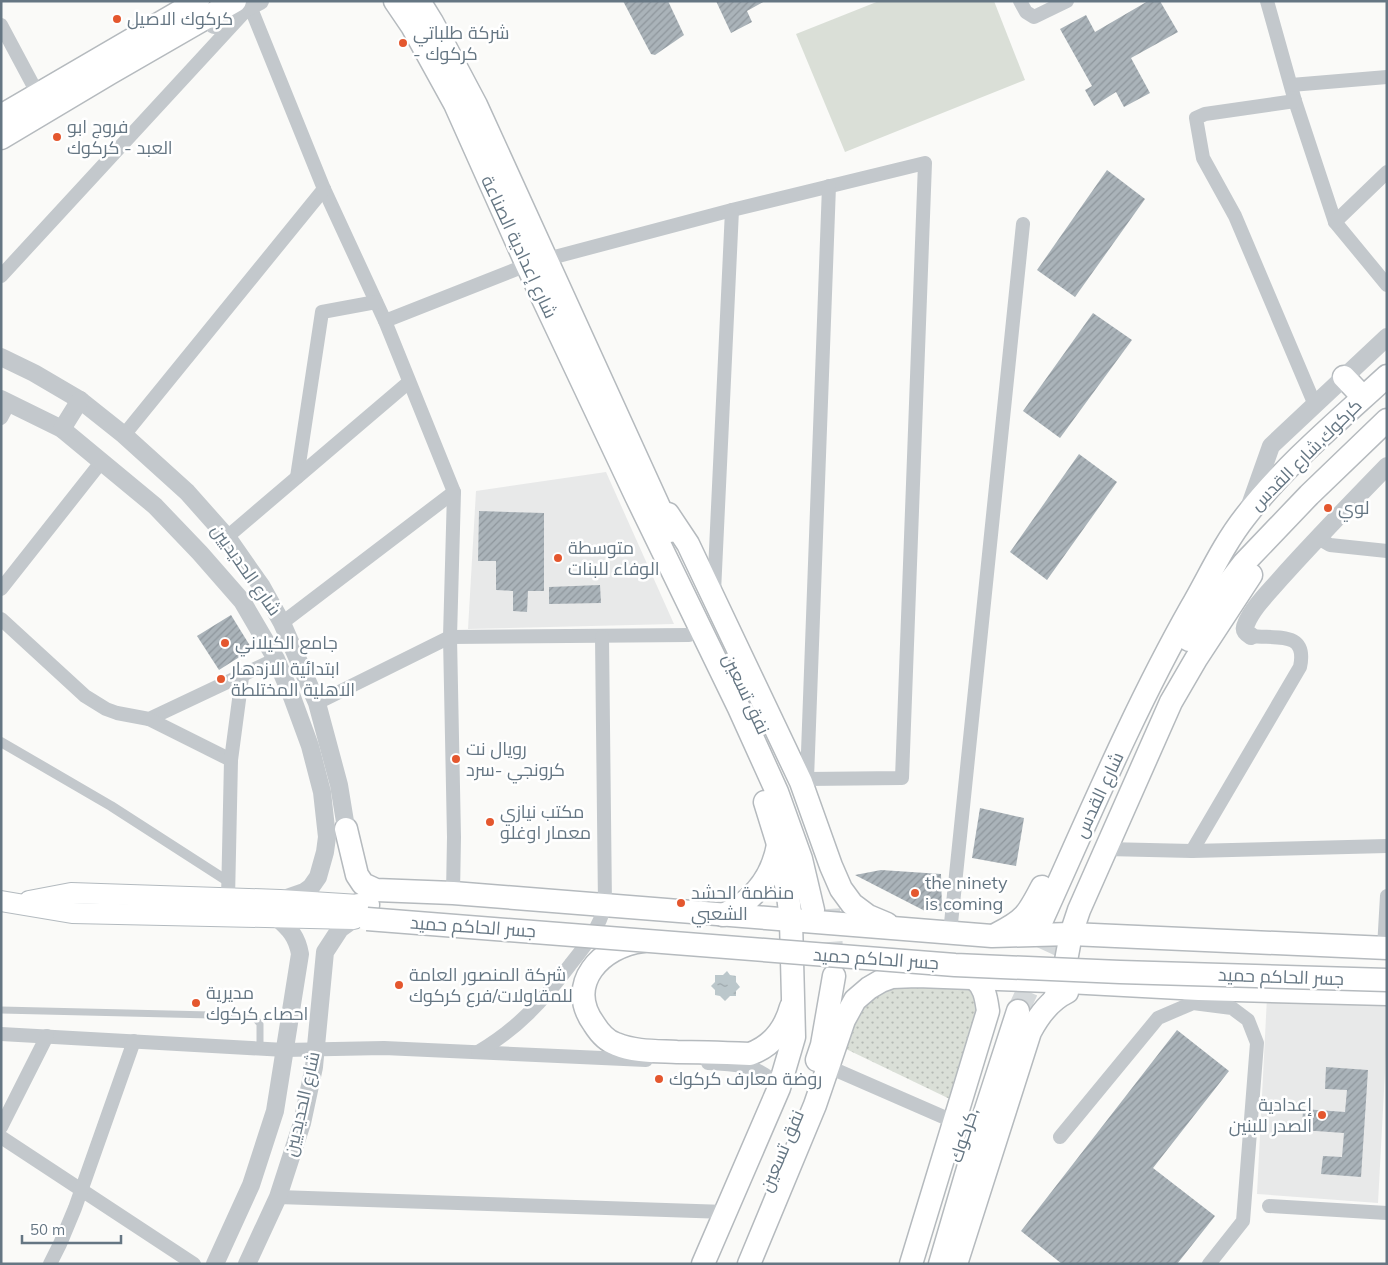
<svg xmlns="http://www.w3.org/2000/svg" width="1388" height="1265" viewBox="0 0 1388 1265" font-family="Mulish,Cairo,sans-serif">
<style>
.built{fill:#e8e9e9}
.garden{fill:url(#garden-dots)}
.pitch{fill:#dadfd7}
.water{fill:url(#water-ripples)}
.building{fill:url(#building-hatch)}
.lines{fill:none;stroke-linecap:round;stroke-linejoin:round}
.primary-tunnel{stroke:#d5d9db;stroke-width:22;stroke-dasharray:22 11;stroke-linecap:butt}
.secondary-casing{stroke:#b3babf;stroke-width:22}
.primary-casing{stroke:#b5babe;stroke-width:25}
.service{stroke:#c3c8cc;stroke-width:7}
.pedestrian{stroke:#c3c8cc;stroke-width:10}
.minor{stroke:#c3c8cc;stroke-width:14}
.tertiary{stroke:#c3c8cc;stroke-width:18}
.secondary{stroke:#fff;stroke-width:20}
.primary{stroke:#fff;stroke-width:22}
.primary-bridge-casing{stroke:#b5babe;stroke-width:25;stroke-linecap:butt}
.primary-bridge{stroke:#fff;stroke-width:22}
.poi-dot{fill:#e4572e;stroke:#fff;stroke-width:2}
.labels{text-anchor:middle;stroke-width:5;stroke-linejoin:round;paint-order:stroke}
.poi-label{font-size:18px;fill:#657683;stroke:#fff;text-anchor:start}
.street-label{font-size:18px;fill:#657683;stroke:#fff}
</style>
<defs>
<pattern id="garden-dots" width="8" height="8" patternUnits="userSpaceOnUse" patternTransform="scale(1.25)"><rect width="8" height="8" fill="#dadfd7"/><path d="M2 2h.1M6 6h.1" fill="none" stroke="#b4b9b4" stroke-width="1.8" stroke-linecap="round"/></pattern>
<pattern id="water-ripples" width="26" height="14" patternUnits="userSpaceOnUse" patternTransform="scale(1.25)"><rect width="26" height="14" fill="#bbc7cb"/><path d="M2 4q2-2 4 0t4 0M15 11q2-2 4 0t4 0" fill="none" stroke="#9ca6aa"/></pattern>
<pattern id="building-hatch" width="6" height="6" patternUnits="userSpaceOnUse" patternTransform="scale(1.25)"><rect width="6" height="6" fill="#aab3b9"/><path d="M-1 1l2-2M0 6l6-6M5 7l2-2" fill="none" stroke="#8e969c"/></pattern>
</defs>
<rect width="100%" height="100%" fill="#fafaf8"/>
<g class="built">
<path d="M606 472 674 624 468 629 476 491Z"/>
<path d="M1267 997 1387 1004V1035L1378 1203 1257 1194Z"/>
</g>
<path class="garden" d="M974 978 986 996 954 1101 844 1048 858 1008 882 987Z"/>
<path class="pitch" d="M879 1H994L1025 80 845 152 796 34Z"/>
<path class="water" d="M727 971 730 975 736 976V982L740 987 736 991V996H730L725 1001 720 996 715 995V990L711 986 715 982V975H723Z"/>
<g class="building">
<path d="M623 1H668L684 35 655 55 651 54Z"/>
<path d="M716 1H765L747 11 752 22 731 33Z"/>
<path d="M1148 1H1160L1178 32 1131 58 1150 93 1124 107 1116 92 1094 106 1085 90 1092 86 1060 29 1086 15 1095 32Z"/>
<path d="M1107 170 1145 199 1075 297 1037 270Z"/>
<path d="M1093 313 1132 340 1060 438 1023 411Z"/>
<path d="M1079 454 1117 482 1047 580 1010 552Z"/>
<path d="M479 511 544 513V591H528L527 612 513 611V591L496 590V561H478Z"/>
<path d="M600 585 601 603 549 604V587Z"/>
<path d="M231 615 252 649 219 670 197 636Z"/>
<path d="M980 808 1024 818 1016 866 972 858Z"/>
<path d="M881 870 941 874 942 911H925L855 875Z"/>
<path d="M1177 1030 1229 1071 1153 1168 1215 1216 1177 1264H1062L1021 1231Z"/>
<path d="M1326 1067 1368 1070 1361 1177 1321 1174 1323 1156 1342 1157 1344 1133 1302 1130 1303 1109 1345 1112 1347 1090 1325 1089Z"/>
</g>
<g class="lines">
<g class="primary-tunnel">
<path d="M829 909 834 975"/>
<path d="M1018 1011 1058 924"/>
</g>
<g class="secondary-casing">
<g id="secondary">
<path d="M1 901 72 913 354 919"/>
<path d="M29 901 71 893 280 900 359 905"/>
</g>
</g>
<g class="primary-casing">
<g id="primary">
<path d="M395 1 412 26 455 104 527 265 636 496 739 708 777 792 801 859 813 910"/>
<path d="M419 1 432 22 476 105 670 531"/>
<path d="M1 116 198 1"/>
<path d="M1 138 110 73 235 1"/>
<path d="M1344 377 1363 397"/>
<path d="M668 514 688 544 801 782 831 866 841 889 852 904 868 916 887 924"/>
<path d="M1189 640 1220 594 1244 563 1309 495 1387 420"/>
<path d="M346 829 357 875 363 884 376 890 453 893 992 936 1071 934 1387 948"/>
<path d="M359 905H368"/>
<path d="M723 915C754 901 772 878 778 845"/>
<path d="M1041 922C1089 816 1134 709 1191 608 1209 577 1223 545 1245 517 1284 466 1339 420 1387 376"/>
<path d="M997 934C1025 920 1028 914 1042 887"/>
<path d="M643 941C601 946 565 984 594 1024 599 1032 607 1041 616 1044 635 1052 657 1051 677 1052 701 1052 726 1053 750 1054 772 1046 785 1029 791 1007"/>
<path d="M1054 1000 1062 982 1071 934 1079 910 1171 702 1196 659 1251 575"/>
<path d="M817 1060 822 1045 834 976"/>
<path d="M703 1264 779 1088 794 1037 791 921 788 895 778 844 765 802"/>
<path d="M749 1264 815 1105 844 1020 855 1000 869 988 881 981 892 977 917 976 1049 981 1199 989 1387 994"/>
<path d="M911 1264 988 1011C986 998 985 987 974 978"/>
<path d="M940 1264 979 1131 1018 1011"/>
<path d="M956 1264 1030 1032C1039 1015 1050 1000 1067 992"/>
</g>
</g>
<path class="service" d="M1 1010 253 1016 260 1024V1048"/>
<path class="pedestrian" d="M1 742 111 806 229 882"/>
<g class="minor">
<path d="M1020 1 1026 12 1034 17 1067 1"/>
<path d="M1267 1 1295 101 1335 222 1387 285"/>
<path d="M1 25 33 85"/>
<path d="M1291 85 1387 77"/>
<path d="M1295 101 1205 114 1196 118 1203 158 1235 216 1315 405"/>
<path d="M1335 222 1387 172"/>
<path d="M1 276 250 6 324 189 385 321 454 492 450 637 454 837 453 893"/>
<path d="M385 321 527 265 547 259 732 210 925 163 902 778 807 779 801 782"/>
<path d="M1 418 9 403"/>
<path d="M124 435 324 189"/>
<path d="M297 477 322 312 376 302"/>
<path d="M227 537 409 382"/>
<path d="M1318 538 1330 545 1387 551"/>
<path d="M1 589 102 461"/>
<path d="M714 592 732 210"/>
<path d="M1 619 85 696 106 709 117 713 149 719 276 659"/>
<path d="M282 623 454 492"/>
<path d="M317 703 450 637 689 635"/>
<path d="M149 719 231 760"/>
<path d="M807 779 829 186"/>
<path d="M1106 849 1192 851 1387 846"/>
<path d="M1192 851 1300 667C1308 630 1275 639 1251 636"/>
<path d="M228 899 231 760 242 677"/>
<path d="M950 933 1023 224"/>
<path d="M1384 948 1387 896"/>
<path d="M1 1034 285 1050 384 1048 646 1060"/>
<path d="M478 1052C517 1029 543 1001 570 965 585 946 599 929 605 905L602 637"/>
<path d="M708 1063C737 1065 759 1063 779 1088"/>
<path d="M829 1067 955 1122"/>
<path d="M1 1127 47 1036"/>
<path d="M1 1137 194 1264"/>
<path d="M1060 1137 1158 1018 1193 1003 1232 1008 1248 1020 1257 1043 1243 1221 1209 1264"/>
<path d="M278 1197 726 1212"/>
<path d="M1269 1206 1387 1213"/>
<path d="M50 1264 60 1244 75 1208 134 1041"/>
</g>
<g class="tertiary">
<path d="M214 25 260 1"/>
<path d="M1 357 34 373 80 400 124 435 187 492 227 537 262 587 282 623 317 703 339 785 348 840"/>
<path d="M1 399 62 429 155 506 200 553 242 601 276 659 292 697 310 746 322 792 327 837 325 852 318 877 311 887 304 892 284 899"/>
<path d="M62 429 80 400"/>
<path d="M1249 508 1271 446 1387 337"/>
<path d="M1251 636C1246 633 1243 630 1246 624 1253 607 1269 592 1281 578 1315 540 1351 503 1387 466"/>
<path d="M215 1264 251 1185 275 1111 300 954C297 937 290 929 277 918"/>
<path d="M247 1264 278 1197 302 1123 314 1067 325 952 340 929 354 919"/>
</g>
<use href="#secondary" class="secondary"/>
<use href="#primary" class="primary"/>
<g class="primary-bridge-casing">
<path id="primary-bridge" d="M367 919 955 965 1120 972 1387 980"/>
</g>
<use href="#primary-bridge" class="primary-bridge"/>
</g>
<g class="poi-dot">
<circle cx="117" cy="19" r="5"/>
<circle cx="403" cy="43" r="5"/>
<circle cx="57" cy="137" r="5"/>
<circle cx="1328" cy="508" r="5"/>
<circle cx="558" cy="558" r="5"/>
<circle cx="225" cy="643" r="5"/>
<circle cx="221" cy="679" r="5"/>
<circle cx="456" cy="759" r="5"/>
<circle cx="490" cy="822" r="5"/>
<circle cx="915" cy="893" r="5"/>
<circle cx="681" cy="903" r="5"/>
<circle cx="399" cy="985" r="5"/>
<circle cx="196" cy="1003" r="5"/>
<circle cx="659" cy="1079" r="5"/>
<circle cx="1322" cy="1115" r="5"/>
</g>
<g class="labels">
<g class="poi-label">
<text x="127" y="25">كركوك الاصيل</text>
<text x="413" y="39">شركة طلباتي<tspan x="413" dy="21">- كركوك</tspan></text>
<text x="67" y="133">فروج ابو<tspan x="67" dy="21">العبد - كركوك</tspan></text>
<text x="1338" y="514">لوي</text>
<text x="568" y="554">متوسطة<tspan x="568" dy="21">الوفاء للبنات</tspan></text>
<text x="235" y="649">جامع الكيلاني</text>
<text x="231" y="675">ابتدائية الازدهار<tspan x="231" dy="21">الاهلية المختلطة</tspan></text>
<text x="466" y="755">رويال نت<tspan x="466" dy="21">كرونجي -سرد</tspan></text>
<text x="500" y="818">مكتب نيازي<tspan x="500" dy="21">معمار اوغلو</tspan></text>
<text x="925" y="889">the ninety<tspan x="925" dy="21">is coming</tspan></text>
<text x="691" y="899">منظمة الحشد<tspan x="691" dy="21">الشعبي</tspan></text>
<text x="409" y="981">شركة المنصور العامة<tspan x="409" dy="21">للمقاولات/فرع كركوك</tspan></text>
<text x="206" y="999">مديرية<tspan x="206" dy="21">احصاء كركوك</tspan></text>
<text x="669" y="1085">روضة معارف كركوك</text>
<text x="1312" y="1111" text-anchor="end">إعدادية<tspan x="1312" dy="21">الصدر للبنين</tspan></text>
</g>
<g class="street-label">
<text transform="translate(519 247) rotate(65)" y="6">شارع إعدادية الصناعة</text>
<text transform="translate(1306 455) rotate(-45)" y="6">كركوك,شارع القدس</text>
<text transform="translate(246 570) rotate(55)" y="6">شارع الحديديين</text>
<text transform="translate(746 694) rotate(65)" y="6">نفق تسعين</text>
<text transform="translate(1099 795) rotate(-65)" y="6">شارع القدس</text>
<text transform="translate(473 927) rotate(4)" y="6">جسر الحاكم حميد</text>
<text transform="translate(876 959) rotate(4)" y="6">جسر الحاكم حميد</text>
<text transform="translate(1281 977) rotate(2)" y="6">جسر الحاكم حميد</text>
<text transform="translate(302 1104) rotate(-77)" y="6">شارع الحديديين</text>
<text transform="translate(964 1135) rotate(-72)" y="6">كركوك,</text>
<text transform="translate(782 1151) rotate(-67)" y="6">نفق تسعين</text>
</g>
</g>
<rect width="1388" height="1265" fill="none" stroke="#657683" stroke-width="5"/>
<path d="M22 1235v8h99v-8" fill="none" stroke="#657683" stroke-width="2.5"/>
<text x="30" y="1235" font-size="15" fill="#657683" stroke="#ffffff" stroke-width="4" paint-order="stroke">50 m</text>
</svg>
